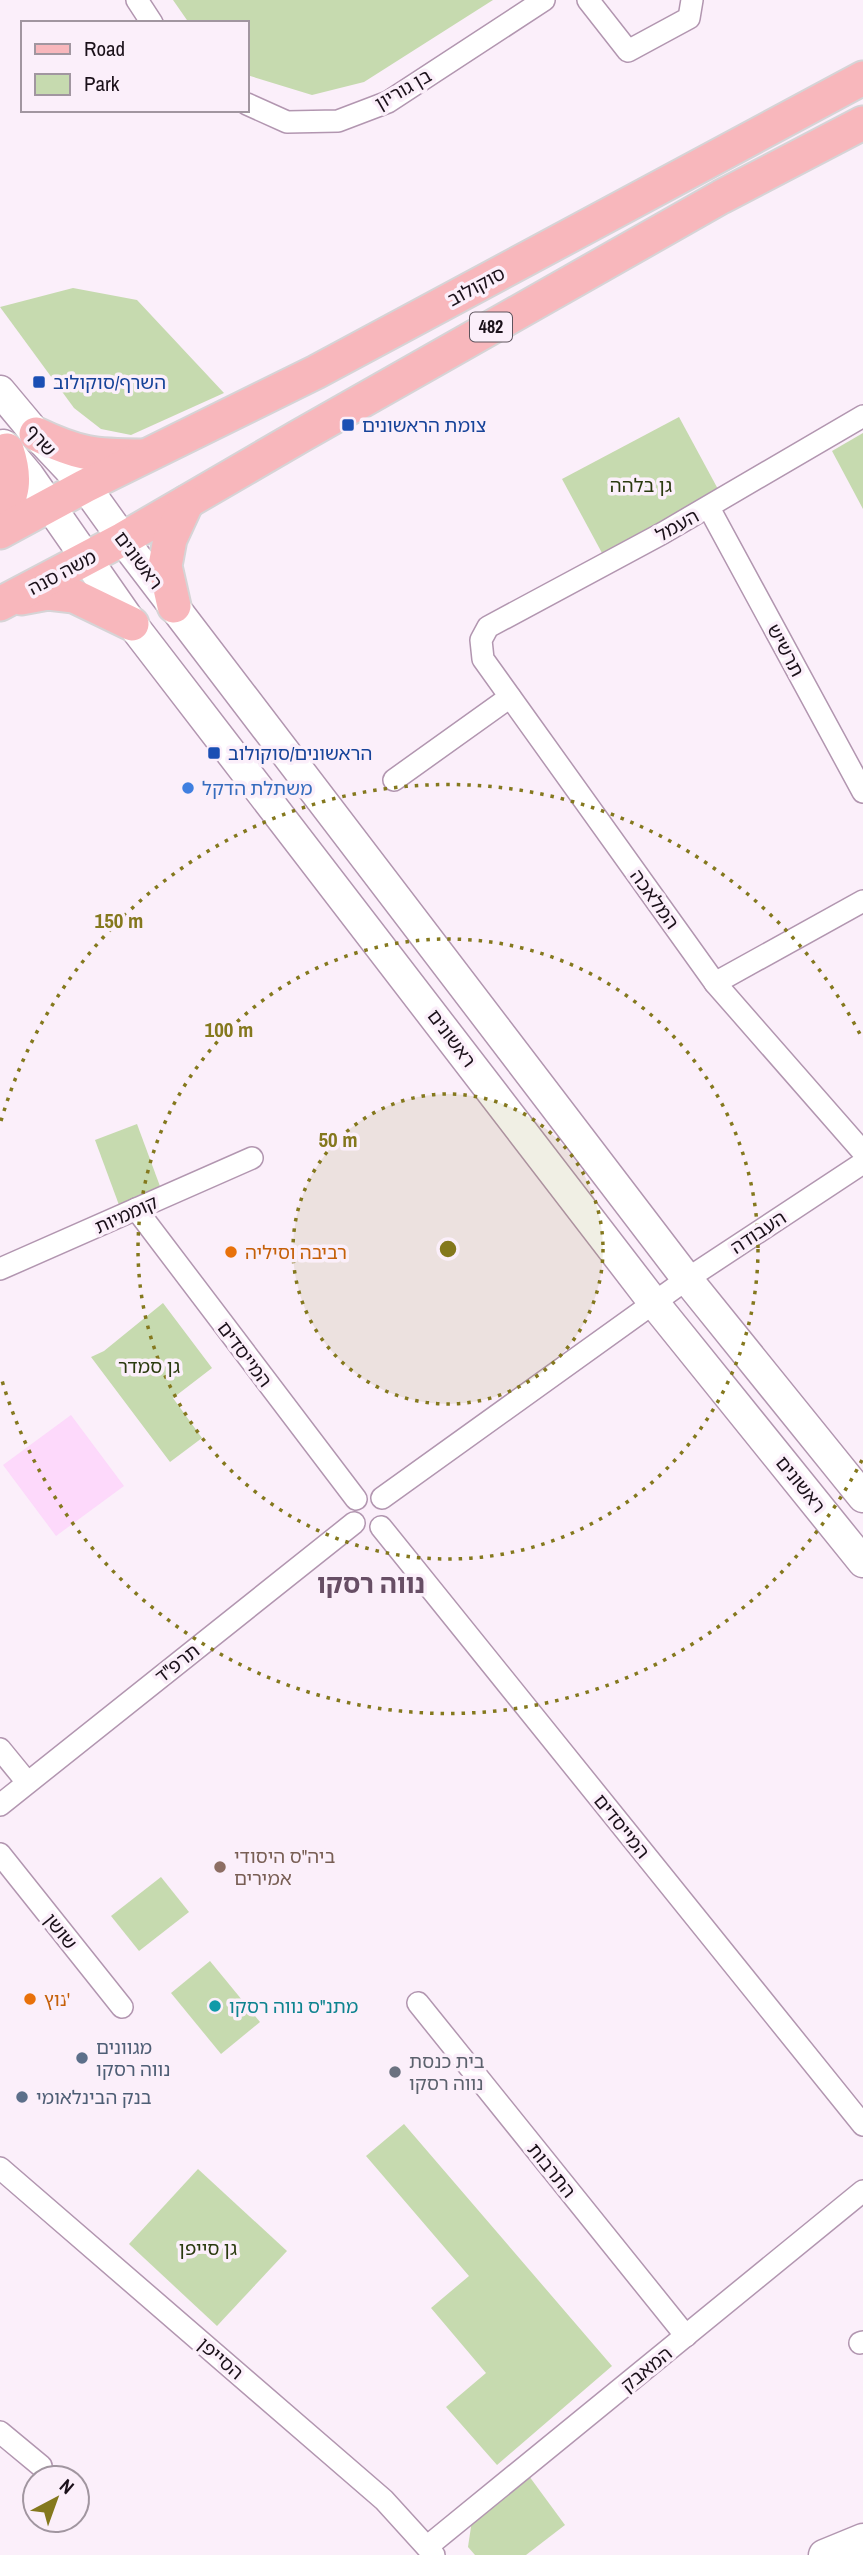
<svg xmlns="http://www.w3.org/2000/svg" width="863" height="2555" viewBox="0 0 863 2555" font-family="'Archivo Narrow','Noto Sans Hebrew',sans-serif">
<style>
.built{fill:#fdd9fb}
.green{fill:#c6daaf}
.lines{fill:none;stroke-linecap:round;stroke-linejoin:round}
.street-casing{stroke:#b296b0;stroke-width:24}
.secondary-casing{stroke:#b296b0;stroke-width:33}
.primary-casing{stroke:#d6d4d6;stroke-width:37}
.street{stroke:#fff;stroke-width:21}
.secondary{stroke:#fff;stroke-width:30}
.primary{stroke:#f8b7bc;stroke-width:33}
.ring{fill:none;stroke:#84781d;stroke-width:3.5;stroke-dasharray:3.5 7}
.transit-dot{fill:#1a4fb4;stroke:#fbeffa;stroke-width:2.5}
.shop-dot{fill:#3f7fe0;stroke:#fbeffa;stroke-width:2.5}
.food-dot{fill:#e8710a;stroke:#fbeffa;stroke-width:2.5}
.education-dot{fill:#8d6e63;stroke:#fbeffa;stroke-width:2.5}
.culture-dot{fill:#0f9aa8;stroke:#fbeffa;stroke-width:2.5}
.service-dot{fill:#5c6f8a;stroke:#fbeffa;stroke-width:2.5}
.worship-dot{fill:#6b7280;stroke:#fbeffa;stroke-width:2.5}
.labels{text-anchor:middle;stroke-width:7;stroke-linejoin:round;paint-order:stroke}
.shield{fill:#fbeffa;stroke:#5e545d;stroke-width:2}
.shield-label{font-size:18px;font-weight:bold;fill:#1b111a}
.street-label{font-size:19px;fill:#1b111a;stroke:#fbeffa}
.transit-label{font-size:19px;fill:#164399;stroke:#fbeffa;text-anchor:start}
.park-label{font-size:19px;fill:#2a3a0e;stroke:#fbeffa}
.shop-label{font-size:19px;fill:#366cbe;stroke:#fbeffa;text-anchor:start}
.food-label{font-size:19px;fill:#c56008;stroke:#fbeffa;text-anchor:start}
.education-label{font-size:19px;fill:#785e54;stroke:#fbeffa;text-anchor:start}
.culture-label{font-size:19px;fill:#0d838f;stroke:#fbeffa;text-anchor:start}
.service-label{font-size:19px;fill:#4e5e75;stroke:#fbeffa;text-anchor:start}
.worship-label{font-size:19px;fill:#5b616d;stroke:#fbeffa;text-anchor:start}
.district-label{font-size:26px;font-weight:bold;fill:#674e65;stroke:#fbeffa}
.centre{fill:#84781d;stroke:#fbeffa;stroke-width:3.5}
.ring-label{font-size:21px;text-anchor:middle;font-weight:bold;fill:#84781d;stroke:#fbeffa;stroke-width:7;stroke-linejoin:round;paint-order:stroke}
</style>
<rect width="100%" height="100%" fill="#fbeffa"/>
<path class="built" d="M71 1415 124 1486 56 1536 3 1465Z"/>
<g class="green">
<path d="M173 0H493L364 82 312 95 247 75V23H189Z"/>
<path d="M73 288 137 300 224 393 131 435 101 429 74 408 0 307Z"/>
<path d="M679 417 719 491 602 553 562 479Z"/>
<path d="M863 433V509L832 451Z"/>
<path d="M137 1124 161 1189 119 1205 95 1140Z"/>
<path d="M163 1303 212 1368 173 1398 202 1438 170 1462 91 1357 104 1351Z"/>
<path d="M161 1877 189 1912 139 1951 111 1916Z"/>
<path d="M210 1961 260 2022 221 2054 171 1993Z"/>
<path d="M404 2124 612 2366 497 2465 446 2407 486 2373 431 2308 469 2276 366 2156Z"/>
<path d="M198 2169 287 2251 217 2326 129 2244Z"/>
<path d="M529 2476 565 2525 526 2555H475L468 2547 472 2520Z"/>
</g>
<g class="lines">
<g class="street-casing">
<g id="street">
<path d="M137 0 152 23"/>
<path d="M588 0 628 51 689 18 692 0"/>
<path d="M247 104 287 122 338 121 388 102 544 0"/>
<path d="M863 416 663 533 488 627 481 640 483 659 715 983 863 1152"/>
<path d="M709 508 863 792"/>
<path d="M394 780 510 697"/>
<path d="M715 983 863 901"/>
<path d="M136 1209 356 1499"/>
<path d="M0 1269 252 1158"/>
<path d="M382 1498 687 1279 863 1163"/>
<path d="M381 1527 863 2125"/>
<path d="M0 1749 27 1782"/>
<path d="M0 1805 354 1523"/>
<path d="M0 1854 122 2007"/>
<path d="M418 2003 686 2336"/>
<path d="M0 2168 384 2500 434 2555"/>
<path d="M860 2343 863 2342"/>
<path d="M0 2432 41 2466"/>
<path d="M428 2546 863 2191"/>
</g>
</g>
<g class="secondary-casing">
<g id="secondary">
<path d="M0 391 36 434 85 486 133 553 687 1279 863 1497"/>
<path d="M3 445 29 476 132 624 654 1303 863 1562"/>
<path d="M824 2555 863 2539"/>
</g>
</g>
<g class="primary-casing">
<g id="primary">
<path d="M36 434C78 454 94 456 141 456"/>
<path d="M0 521C13 493 17 480 7 450"/>
<path d="M0 532 85 486 316 372 863 78"/>
<path d="M21 598 48 593 74 596 132 624"/>
<path d="M0 604 123 539 300 436 721 197 863 123"/>
<path d="M174 606 165 566 170 539 187 502"/>
</g>
</g>
<use href="#street" class="street"/>
<use href="#secondary" class="secondary"/>
<use href="#primary" class="primary"/>
</g>
<circle cx="448" cy="1249" r="155" fill="#84781d" fill-opacity=".12"/>
<g class="ring">
<circle cx="448" cy="1249" r="155"/>
<circle cx="448" cy="1249" r="310"/>
<path d="M862 1460A465 465 0 0 1 1 1377M1 1121A465 465 0 0 1 862 1038"/>
</g>
<g class="transit-dot">
<rect x="32" y="375" width="14" height="14" rx="3.5"/>
<rect x="341" y="418" width="14" height="14" rx="3.5"/>
<rect x="207" y="746" width="14" height="14" rx="3.5"/>
</g>
<circle class="shop-dot" cx="188" cy="788" r="7"/>
<g class="food-dot">
<circle cx="231" cy="1252" r="7"/>
<circle cx="30" cy="1999" r="7"/>
</g>
<circle class="education-dot" cx="220" cy="1867" r="7"/>
<circle class="culture-dot" cx="215" cy="2006" r="7"/>
<g class="service-dot">
<circle cx="82" cy="2058" r="7"/>
<circle cx="22" cy="2097" r="7"/>
</g>
<circle class="worship-dot" cx="395" cy="2072" r="7"/>
<g class="labels">
<rect class="shield" x="470" y="312.5" width="42" height="29" rx="5"/>
<g class="shield-label">
<text x="491" y="333">482</text>
</g>
<g class="street-label">
<text transform="translate(403 89) rotate(-30)" y="7">בן גוריון</text>
<text transform="translate(476 286) rotate(-28)" y="7">סוקולוב</text>
<text transform="translate(41 440) rotate(48)" y="7">שרף</text>
<text transform="translate(677 525) rotate(-29)" y="7">העמל</text>
<text transform="translate(139 560) rotate(53)" y="7">ראשונים</text>
<text transform="translate(62 572) rotate(-28)" y="7">משה סנה</text>
<text transform="translate(786 650) rotate(62)" y="7">תרשיש</text>
<text transform="translate(655 899) rotate(54)" y="7">המלאכה</text>
<text transform="translate(452 1038) rotate(53)" y="7">ראשונים</text>
<text transform="translate(126 1214) rotate(-24)" y="7">קוממיות</text>
<text transform="translate(758 1232) rotate(-33)" y="7">העבודה</text>
<text transform="translate(245 1354) rotate(53)" y="7">המייסדים</text>
<text transform="translate(801 1484) rotate(51)" y="7">ראשונים</text>
<text transform="translate(177 1663) rotate(-38)" y="7">תרפ"ד</text>
<text transform="translate(622 1826) rotate(51)" y="7">המייסדים</text>
<text transform="translate(61 1931) rotate(51)" y="7">שושן</text>
<text transform="translate(552 2170) rotate(51)" y="7">התרבות</text>
<text transform="translate(221 2358) rotate(41)" y="7">הסייפן</text>
<text transform="translate(646 2369) rotate(-39)" y="7">המאבק</text>
</g>
<g class="transit-label">
<text x="53" y="389">השרף/סוקולוב</text>
<text x="362" y="432">צומת הראשונים</text>
<text x="228" y="760">הראשונים/סוקולוב</text>
</g>
<g class="park-label">
<text x="641" y="492">גן בלהה</text>
<text x="149" y="1373">גן סמדר</text>
<text x="208" y="2255">גן סייפן</text>
</g>
<g class="shop-label">
<text x="202" y="795">משתלת הדקל</text>
</g>
<g class="food-label">
<text x="245" y="1259">רביבה וסיליה</text>
<text x="44" y="2006">נוץ'</text>
</g>
<g class="education-label">
<text x="234" y="1863">ביה"ס היסודי<tspan x="234" dy="22">אמירים</tspan></text>
</g>
<g class="culture-label">
<text x="229" y="2013">מתנ"ס נווה רסקו</text>
</g>
<g class="service-label">
<text x="96" y="2054">מגוונים<tspan x="96" dy="22">נווה רסקו</tspan></text>
<text x="36" y="2104">בנק הבינלאומי</text>
</g>
<g class="worship-label">
<text x="409" y="2068">בית כנסת<tspan x="409" dy="22">נווה רסקו</tspan></text>
</g>
<g class="district-label">
<text x="371" y="1593">נווה רסקו</text>
</g>
</g>
<circle cx="448" cy="1249" r="10" class="centre"/>
<g class="ring-label">
<text x="119" y="928">150 m</text>
<text x="229" y="1037">100 m</text>
<text x="338" y="1147">50 m</text>
</g>
<rect x="21" y="21" width="228" height="91" fill="#fbeffa" stroke="#a196a0" stroke-width="2"/>
<rect x="35" y="44" width="35" height="10" fill="#f8b7bc" stroke="#a196a0" stroke-width="2"/>
<text x="84" y="56" font-size="21" fill="#1b111a">Road</text>
<rect x="35" y="74" width="35" height="21" fill="#c6daaf" stroke="#a196a0" stroke-width="2"/>
<text x="84" y="91" font-size="21" fill="#1b111a">Park</text>
<g transform="translate(56 2499) rotate(41)"><circle r="33" fill="#fbeffa" stroke="#a196a0" stroke-width="2"/>
<path d="M0-5L12 26L0 18L-12 26Z" fill="#84781d"/>
<text y="-10" font-size="19" font-weight="bold" text-anchor="middle" fill="#1b111a">N</text>
</g>
</svg>
